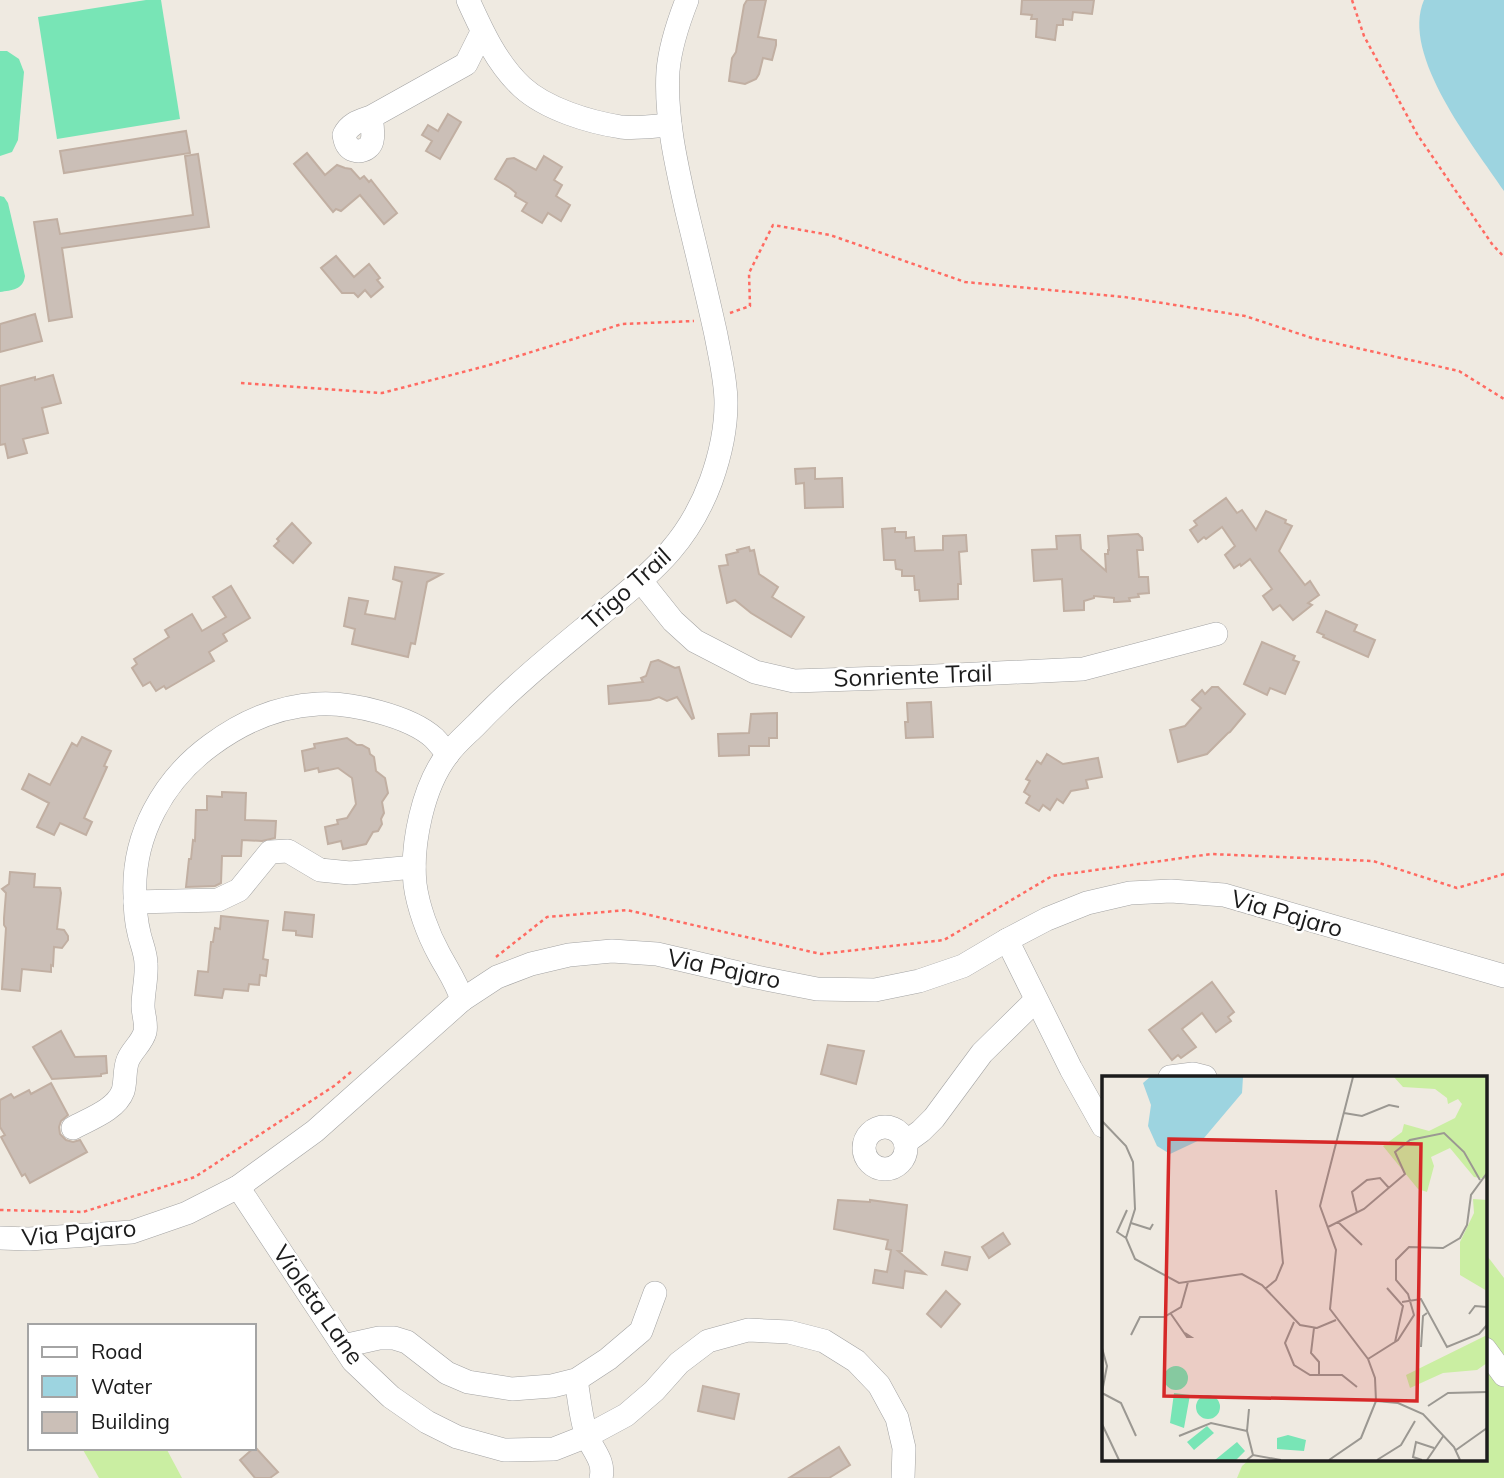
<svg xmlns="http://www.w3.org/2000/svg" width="1504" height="1478" viewBox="0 0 1504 1478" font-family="Mulish,sans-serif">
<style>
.grass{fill:#caeea2}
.pitch{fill:#78e5b6}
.water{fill:#9dd4e0}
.building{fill:#cbbfb7;stroke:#c1afa2;stroke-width:2}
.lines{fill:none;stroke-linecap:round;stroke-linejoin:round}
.minor-casing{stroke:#a3a3a3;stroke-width:24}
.path{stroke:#ff6b62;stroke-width:2.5;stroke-dasharray:3.5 3.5;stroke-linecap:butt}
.minor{stroke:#fff;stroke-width:23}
.labels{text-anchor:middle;stroke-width:5;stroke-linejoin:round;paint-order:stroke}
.street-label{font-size:24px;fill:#1c1c1c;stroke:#fff}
.inset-road{fill:none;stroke:#9b9892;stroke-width:2}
.view{fill:#d62828;fill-opacity:0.15;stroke:#d62828;stroke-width:3.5}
.inset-edge{fill:none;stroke:#1c1c1c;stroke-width:3.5}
</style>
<rect width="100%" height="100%" fill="#efeae1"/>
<g class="grass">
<path d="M1485 1253 1504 1278V1478H1237L1242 1466 1250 1459H1485Z"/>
<path d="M82 1448H166L182 1478H99Z"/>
</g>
<g class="pitch">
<path d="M146 0H161L180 119 57 139 38 17Z"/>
<path d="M0 51H7L19 59 24 72 18 140 12 152 0 156Z"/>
<path d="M0 196 4 197 8 203 25 276C23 290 12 290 0 292Z"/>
</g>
<path class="water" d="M1424 0H1504V191C1474 146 1400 55 1424 0Z"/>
<g class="building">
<path d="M747 0H766L758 37 776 40V45L772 60 763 58 759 74 756 79 745 84 729 81 732 58 736 52 744 5Z"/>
<path d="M1022 0H1094L1092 14 1073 12 1072 20 1063 19V25H1057L1055 40 1036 37 1037 19H1031L1032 15 1021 14Z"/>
<path d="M448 114 461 122 440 159 426 151 432 141 422 135 428 125 438 131Z"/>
<path d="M186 131 190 153 64 173 60 151Z"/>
<path d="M307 153 325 175 337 165 345 168 351 169 360 179 364 176 369 182 371 180 397 213 384 224 360 195 341 211 336 209 333 212 294 164Z"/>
<path d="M198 154 209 227 62 248 72 317 49 321 34 222 57 219 60 234 193 215 185 156Z"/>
<path d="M544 156 562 167 554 180 562 185 556 196 570 205 561 221 548 213 542 223 522 211 527 203 515 196 516 193 510 188 495 179 507 159 514 158 536 170Z"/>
<path d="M336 256 354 277 369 264 380 278 377 280 383 287 371 297 365 290 358 297 354 293H342L321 268Z"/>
<path d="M35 314 42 341 0 352V324Z"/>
<path d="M53 375 61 403 42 408 48 433 23 439 27 453 8 458 5 444 0 445V386L35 377V380Z"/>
<path d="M815 468V479L842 478 843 507 805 508 804 483 796 484 795 469Z"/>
<path d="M1226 498 1237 513 1242 510 1256 530 1266 511 1286 520 1285 523 1292 526 1279 551 1305 585 1310 581 1319 595 1308 603 1312 605 1293 620 1280 605 1273 610 1263 596 1272 589 1250 559 1241 566 1240 564 1234 568 1225 555 1235 546 1222 527 1206 539 1204 537 1198 542 1190 530 1197 525 1194 521Z"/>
<path d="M292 523 311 543 293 563 274 546 279 541 277 539Z"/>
<path d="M895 528V532H906V538L914 537 915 551 943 550V536L966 535 967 551 959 552 961 584H958V599L920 601 919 590H915L914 576H902V570L896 569 895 560H884L882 529Z"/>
<path d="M1138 534 1142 538 1143 550H1137L1139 577H1148L1149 593 1138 594 1139 597 1129 598 1130 601 1117 602H1114V598L1094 596V598L1084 601V610L1064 611 1062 579 1034 581 1032 550 1057 549 1056 536 1080 535 1081 549 1106 571 1105 554H1108V550H1109L1108 536Z"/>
<path d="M749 547 750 551 754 550 759 574 778 587 772 597 804 617 791 637 751 613 735 600 727 603 719 566 728 565 726 555 738 552 737 550Z"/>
<path d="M395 567 442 574 427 582 415 644 411 643 408 657 352 644 355 629 344 626 349 598 368 601 365 614 395 619 402 582 393 579Z"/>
<path d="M231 586 250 618 223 634 227 641 209 652 214 661 166 689 164 686 156 691 150 682 143 686 132 668 137 664 134 659 169 637 165 630 192 614 202 631 226 617 213 597Z"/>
<path d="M1326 611 1357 625 1354 631 1375 640 1368 657 1323 637 1324 635 1317 632Z"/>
<path d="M1262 642 1295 656 1293 660 1299 662 1285 694 1270 688 1267 695 1244 684Z"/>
<path d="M658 660 675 668 679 667 694 718 692 719 677 697 667 701 659 697 650 700 609 704 608 686 643 682 641 678 646 676 651 662Z"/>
<path d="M1212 687H1218L1245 714 1230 732 1228 733 1207 754 1178 762 1170 730 1185 726 1201 708 1192 700 1202 690 1205 694Z"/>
<path d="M931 702 933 737 906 738 905 722H908L907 703Z"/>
<path d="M777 713V738H769V746H749V755L719 756 718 734 749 733 751 714Z"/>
<path d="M82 737 111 751 104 766 107 767 84 818 92 822 86 835 60 823 54 835 37 827 49 803 22 789 29 774 50 785 72 743 77 746Z"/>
<path d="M347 738 357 745H362L369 749 370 754 374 757 376 771 385 778 388 793 382 802 384 813 381 819 382 824 378 831 373 832 366 844 343 849 341 841 328 844 325 827 338 824 337 820 347 818 356 804 352 778 338 768 319 772 318 768 305 771 302 751 315 748 314 744Z"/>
<path d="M1047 754 1063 764 1098 758 1102 777 1086 780 1088 788 1071 791 1063 803 1057 799 1050 810 1043 805 1039 811 1026 803 1030 796 1024 792 1030 781 1026 779 1037 761 1041 764Z"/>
<path d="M222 792 246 793 245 820 276 821 275 838 262 841 242 840 241 856H222L221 883 215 886 186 887 189 859H191L193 840 195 841 196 810H207V796L222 797Z"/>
<path d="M10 872 35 874 34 887 60 888 61 893 57 929 64 930 68 936V940L62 948 54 947 53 966 51 965V972L22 969 20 991 2 989 6 928 4 925V918L6 893 2 889 9 884Z"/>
<path d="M285 912 314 915 312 937 296 935V931L283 930Z"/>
<path d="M221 916 268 921 263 959 268 960 266 976 260 975 259 985 249 984 248 991 224 989 222 998 195 995 198 971 208 972 211 942H213L215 928 220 929Z"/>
<path d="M1212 982 1234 1012 1228 1017 1231 1021 1216 1032 1202 1013 1182 1029 1196 1047 1181 1058 1178 1055 1172 1060 1149 1030Z"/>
<path d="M61 1031 75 1057 106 1056 107 1073 101 1074V1076L52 1079 33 1047Z"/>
<path d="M828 1045 864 1051 856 1084 821 1074Z"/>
<path d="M51 1083 68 1115 61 1121 59 1127 60 1134 66 1140 73 1142 80 1140 87 1152 30 1183 25 1174 22 1176 1 1137 5 1135 0 1127V1100L11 1094 14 1098 29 1090 31 1094Z"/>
<path d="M838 1200 870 1202V1200L907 1205 902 1251H898L925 1274 905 1271 903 1288 873 1283 875 1270 887 1272 891 1250 886 1249 888 1240 834 1229Z"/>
<path d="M1003 1233 1010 1244 989 1258 982 1247Z"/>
<path d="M945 1252 970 1257 967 1270 942 1265Z"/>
<path d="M946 1291 960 1304 941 1327 927 1314Z"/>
<path d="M703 1386 739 1394 734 1419 698 1411Z"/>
<path d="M255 1447 278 1472 270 1478H255L240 1460Z"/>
<path d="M839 1447 850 1465 829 1478H789Z"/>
</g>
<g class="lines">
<g class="minor-casing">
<g id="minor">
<path d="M468 0C482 31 497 64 522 87 546 109 589 122 621 127 636 129 654 126 670 125"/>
<path d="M371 117C372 124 374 134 372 141 369 152 354 154 348 146 345 143 345 139 344 135 350 123 360 121 371 117L466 64 482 32"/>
<path d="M641 581 673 621 695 641 755 672 794 681 914 677 1083 669 1216 634"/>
<path d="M135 902 218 900 239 890 270 852 288 851 320 870 350 873 414 867"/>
<path d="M1007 940 1071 1069 1103 1126"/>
<path d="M462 1000C457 983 447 969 439 954 428 934 418 907 415 884 411 844 423 786 448 754 456 743 467 734 476 725 514 685 558 650 600 615 651 572 687 546 711 481 720 456 726 429 726 403 726 380 720 357 716 335 707 294 697 253 687 212 677 168 665 117 668 71 670 46 678 23 687 0"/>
<path d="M1170 1077 1193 1074 1205 1077"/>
<circle cx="885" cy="1148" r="21"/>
<path d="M73 1128C89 1119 116 1110 123 1091 126 1081 124 1069 128 1060 132 1050 142 1043 145 1032 147 1023 143 1015 143 1006 143 992 147 978 146 964 146 953 141 943 139 933 136 921 135 908 135 896 132 836 163 780 211 745 242 722 279 706 318 704 350 702 410 716 434 738 439 743 443 749 448 754"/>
<path d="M906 1142 921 1131 934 1118 982 1053 1036 1000"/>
<path d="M238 1187 353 1361 391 1397 427 1422 457 1437 504 1450 554 1449 587 1436 626 1415 654 1391 679 1363 708 1341 748 1330 789 1332 824 1341 856 1361 879 1385 897 1418 904 1448 903 1478"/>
<path d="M0 1238 29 1239 132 1232 187 1213 238 1187 315 1131 462 1000 497 977 531 964 569 955 612 951 657 954 756 977 817 989 875 990 919 981 963 966 1007 940 1047 919 1087 903 1130 893 1171 891 1224 895 1504 976"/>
<path d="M343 1346 379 1338H394L407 1342 447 1373 468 1382 512 1389 552 1386 576 1380 608 1359 641 1331 655 1293"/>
<path d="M1485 1349 1504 1375"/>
<path d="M576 1380C579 1396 581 1421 587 1436 593 1451 605 1461 601 1478"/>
</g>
</g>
<g class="path">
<path d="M1352 0 1364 36 1417 134 1492 244 1504 257"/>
<path d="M730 313 750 306 749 273 773 225 830 235 965 282 1124 297 1245 316 1312 338 1459 371 1504 399"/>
<path d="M241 383 382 393 486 366 622 324 694 321"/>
<path d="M496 957 547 917 627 910 821 954 944 940 1052 876 1211 854 1373 861 1457 888 1504 874"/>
<path d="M0 1210 83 1212 195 1177 334 1086 351 1072"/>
</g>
<use href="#minor" class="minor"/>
</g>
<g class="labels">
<g class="street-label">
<text transform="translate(627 589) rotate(-42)" y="8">Trigo Trail</text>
<text transform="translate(913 676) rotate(-2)" y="8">Sonriente Trail</text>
<text transform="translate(1287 914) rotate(16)" y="8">Via Pajaro</text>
<text transform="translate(724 969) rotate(12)" y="8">Via Pajaro</text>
<text transform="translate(79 1233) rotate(-5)" y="8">Via Pajaro</text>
<text transform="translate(318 1305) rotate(55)" y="8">Violeta Lane</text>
</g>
</g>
<g transform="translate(1102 1076)">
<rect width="385" height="385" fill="#efeae1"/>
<path d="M292 1H385V103L372 101 348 72 329 81 332 90 325 116 316 113 281 70 300 56 302 48 327 55 353 42 360 28 356 23 346 28 345 22 333 13 301 11ZM371 123 385 124V215L358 199V166L372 137ZM385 259V287L375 294 341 297 308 312 304 299Z" fill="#caeea2"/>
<path d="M62 302a12 12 0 1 1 24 0a12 12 0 1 1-24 0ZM72 317 88 319 82 352 68 347ZM94 331a12 12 0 1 1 24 0a12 12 0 1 1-24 0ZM105 350 112 357 92 374 85 366ZM186 359 204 364 202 375 175 373V362ZM135 366 143 375 134 384H113Z" fill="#78e5b6"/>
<path d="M48 1H141L140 17 102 62 68 78 55 70 46 50 49 29 41 7Z" fill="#9dd4e0"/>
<path class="inset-road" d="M242 37 260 40 287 29 297 31M0 45 24 70 31 86 33 133 24 162 33 183 77 207 140 198 160 209 198 249 215 252 234 244M255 137 250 116 265 104 278 102 287 112M236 146 260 169M29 147 48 153 51 148M226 151 262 133 303 98 293 76 308 64 342 57 362 76 378 104M24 162 15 156 25 134M285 212 301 230 293 266M163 213 174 204 181 187 174 114M300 226 319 223 345 271 377 258 385 249M69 238 85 261H89L83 257M367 238 373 230 385 231M192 246 183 267 192 289 208 299H240L255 311M212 252 209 277 217 286V300M29 259 38 241H62L79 231 86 206M319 271 321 240 325 237M0 272 5 290 0 316M266 283 296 264 312 239 306 218 294 204V184L307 171 341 172 358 162 365 149 369 119 385 97M0 317 19 327 34 360M274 325 296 327 321 338 352 371 358 384M326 330 346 317 385 316M147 333 145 355 151 379M0 348 17 384M77 360 109 347 145 355M354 374 385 352M145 384 151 379 179 384M227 384 259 362 274 325 273 302 266 283 228 233 234 174 218 130 251 1M275 384 299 369 313 345M320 384 311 381 314 366 332 372M325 384 342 359"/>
<path class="view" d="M67 63 319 68 315 325 62 320Z"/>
<rect width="385" height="385" class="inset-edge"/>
</g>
<rect x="28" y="1324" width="228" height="126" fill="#ffffff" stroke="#a4a4a4" stroke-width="2"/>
<rect x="42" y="1347" width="35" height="10" fill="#ffffff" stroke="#a4a4a4" stroke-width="2"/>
<text x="91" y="1359" font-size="21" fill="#1c1c1c">Road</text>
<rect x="42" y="1376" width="35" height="21" fill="#9dd4e0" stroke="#a4a4a4" stroke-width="2"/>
<text x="91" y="1394" font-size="21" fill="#1c1c1c">Water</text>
<rect x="42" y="1412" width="35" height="21" fill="#cbbfb7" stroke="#a4a4a4" stroke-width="2"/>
<text x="91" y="1429" font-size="21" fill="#1c1c1c">Building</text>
</svg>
